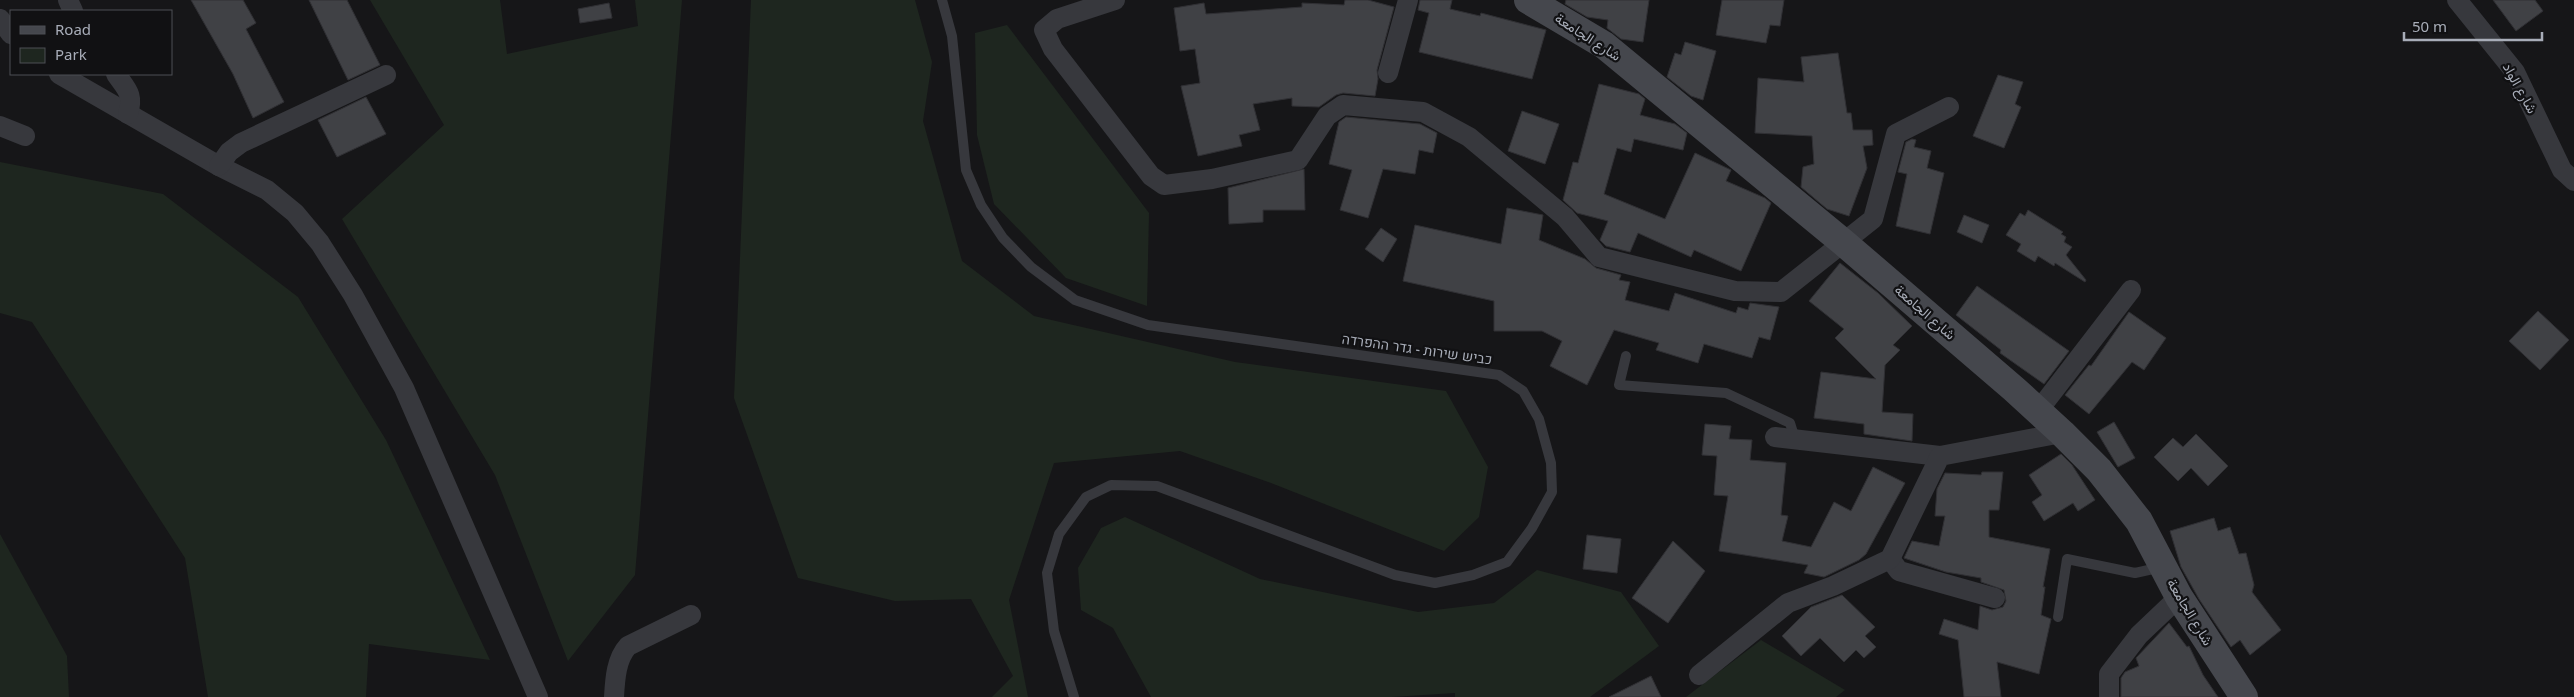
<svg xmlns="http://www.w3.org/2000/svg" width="2574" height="697" viewBox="0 0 2574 697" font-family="'Noto Sans',Vazirmatn,Heebo,sans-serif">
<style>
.green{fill:#1e261f}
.building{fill:#404145;stroke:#303034}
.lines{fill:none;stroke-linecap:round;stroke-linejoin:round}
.lane{stroke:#37383d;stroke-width:10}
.street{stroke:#37383d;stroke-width:20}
.secondary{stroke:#45474d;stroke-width:28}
.labels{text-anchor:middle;stroke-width:4.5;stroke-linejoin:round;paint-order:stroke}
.street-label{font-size:14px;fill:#a8adb8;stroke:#111113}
</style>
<rect width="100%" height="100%" fill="#161618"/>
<g class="green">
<path d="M370 0H500L507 54 638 26 635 0H682L635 575 568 661 495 475 342 219 444 125Z"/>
<path d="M751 0H915L932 62 923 121 962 261 1034 316 1235 362 1446 391 1488 467 1479 517 1444 551 1271 483 1180 451 1054 463 1009 600 1028 697H992L1013 676 971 599 895 601 798 578 734 398Z"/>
<path d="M1007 25 1149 213 1147 306 1066 278 994 204 977 135 975 33Z"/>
<path d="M0 162 163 194 298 297 386 440 490 660 369 644 366 697H208L185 558 32 322 0 313Z"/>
<path d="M1125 517 1260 579 1418 612 1494 603 1537 570 1621 592 1659 646 1590 697H1455V693L1392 697H1151L1113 628 1081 610 1078 568 1101 528Z"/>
<path d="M0 534 67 656 69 697H0Z"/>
<path d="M1761 640 1845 690 1836 697H1686Z"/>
</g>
<g class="building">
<path d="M191 0H243L256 23 246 29 284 102 253 118 233 74Z"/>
<path d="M309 0H347L380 65 348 80Z"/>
<path d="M1345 0H1368L1394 7 1377 70 1378 79 1375 96 1343 93 1336 95 1319 107 1292 106V98L1253 104 1260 130 1239 135 1242 146 1198 156 1181 86 1200 83 1195 49 1180 51 1174 8 1204 3 1206 14 1302 7V3L1344 5Z"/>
<path d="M1420 0H1452L1450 9 1480 16 1481 13 1546 30 1532 79 1419 52 1429 13 1418 10Z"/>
<path d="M1566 0H1649L1643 42 1621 39 1607 28 1608 20 1587 17 1565 4Z"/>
<path d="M1722 0H1784L1780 26 1770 25 1766 43 1716 35Z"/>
<path d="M2493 0H2535L2543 11 2516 31Z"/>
<path d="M609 3 612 18 580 23 578 9Z"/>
<path d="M1685 42 1716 51 1703 100 1691 96 1667 77 1675 53 1681 55Z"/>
<path d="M1838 53 1847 113H1851L1853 130H1872L1873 145 1863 146 1867 168 1849 216 1827 209 1801 187 1803 167 1814 164 1812 136 1755 133 1758 78 1804 82 1801 57Z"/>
<path d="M1998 75 2023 82 2015 104 2021 107 2004 148 1973 136Z"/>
<path d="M1599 84 1639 94 1645 99 1640 115 1675 124 1687 133 1683 150 1634 139 1631 152 1617 148 1604 194 1665 219 1695 153 1731 170 1726 181 1765 198 1771 203 1741 271 1694 250 1691 257 1638 233 1630 252 1606 246 1600 240 1608 221 1577 213 1563 200 1573 162 1578 163Z"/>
<path d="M366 97 386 134 337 157 318 120Z"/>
<path d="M1522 111 1559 124 1545 164 1508 151Z"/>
<path d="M1346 117 1420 124 1437 133 1433 153 1419 150 1415 174 1383 169 1368 218 1340 210 1352 170 1329 164 1339 122Z"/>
<path d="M1912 139 1916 140 1914 147 1931 151 1927 168 1944 173 1930 234 1896 226 1907 174 1898 172 1906 142Z"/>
<path d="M1304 169 1305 210H1263V222L1229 224 1228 188Z"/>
<path d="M1507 208 1543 215 1539 240 1585 259 1596 268 1621 275 1619 280 1630 282 1625 300 1669 311 1675 293 1736 313 1738 307 1748 310 1750 303 1779 307 1770 340 1759 337 1752 358 1704 344 1698 363 1656 350 1659 343 1614 330 1587 385 1550 366 1562 341 1542 331H1494V301L1403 281 1415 225 1501 244Z"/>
<path d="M2028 210 2063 232 2061 234 2066 237 2064 242 2072 247 2066 255 2086 280 2085 282 2055 263 2054 266 2038 256 2035 262 2017 251 2021 244 2006 235 2020 213 2025 216Z"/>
<path d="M1964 215 1989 225 1982 243 1957 232Z"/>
<path d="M1381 228 1397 239 1383 262 1365 249Z"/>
<path d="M1840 263 1878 293 1912 326 1893 345 1900 350 1885 365 1882 412 1913 414 1912 441 1864 434V424L1814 418 1821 372 1876 379 1835 338 1844 329 1809 301Z"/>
<path d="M1977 286 2069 351 2044 384 2000 353 2001 350 1956 315Z"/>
<path d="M2538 311 2569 340 2540 370 2509 341Z"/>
<path d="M2129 312 2166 338 2144 370 2132 362 2089 414 2065 395 2089 365 2091 366Z"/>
<path d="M2114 422 2135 458 2118 467 2097 432Z"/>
<path d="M1705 424 1731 426 1729 439 1752 440 1750 460 1786 463 1781 515 1788 516 1782 541 1811 547 1834 502 1851 511 1873 467 1905 483 1866 554 1859 560 1824 577 1804 573 1808 565 1719 551 1728 496 1714 495 1717 456 1702 455Z"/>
<path d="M2196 434 2228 466 2208 486 2191 468 2178 481 2154 457 2173 438 2183 447Z"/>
<path d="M2061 454 2072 465 2095 500 2078 511 2073 503 2044 521 2032 502 2042 495 2029 475Z"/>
<path d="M1982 472H2003L1999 510H1989V537L2050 549 2043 587H2045L2041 615 2051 619 2039 674 1997 662 2001 697H1964L1958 640 1939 634 1944 619 1978 630 1980 606 1992 610 2003 607 2006 601 2004 590 1981 582V578L1946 572 1904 558 1912 541 1939 546 1945 516H1935L1937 489 1945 473 1981 475Z"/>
<path d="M2214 518 2218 531 2230 527 2239 554 2246 553 2254 585 2252 592 2281 630 2250 655 2240 640 2231 647 2199 599 2181 567 2170 531Z"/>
<path d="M1587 535 1621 539 1617 573 1583 569Z"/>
<path d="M1673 541 1705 571 1668 623 1632 598Z"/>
<path d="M1842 595 1875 627 1865 636 1876 647 1864 658 1856 650 1844 662 1820 638 1801 656 1782 636 1811 607Z"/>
<path d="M2169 623 2187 647 2189 646 2203 675 2218 697H2121V678L2125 672 2139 666 2136 658Z"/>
<path d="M1651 676 1661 697H1609Z"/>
</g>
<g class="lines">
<g class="lane">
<path d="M942 0 952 36 966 170 981 205 1003 238 1031 267 1075 300 1148 325 1499 375 1523 391 1539 419 1551 463 1552 492 1532 528 1507 562 1473 575 1435 583 1395 575 1157 486 1111 485 1086 497 1059 534 1047 573 1054 631 1074 697"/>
<path d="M1626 356 1619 385 1726 393 1790 423 1795 439"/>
<path d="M2058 617 2067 559 2135 573 2162 567"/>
</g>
<g class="street">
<path d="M68 0 73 11"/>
<path d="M1115 0 1057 19 1044 30 1053 49 1151 176 1164 185 1212 179 1298 160 1327 116 1343 105 1423 112 1469 137 1565 217 1599 257 1735 291 1781 292 1873 219 1896 134 1949 107"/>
<path d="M2457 0 2515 72 2562 170 2574 181"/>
<path d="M0 19 11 34"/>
<path d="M1388 73 1408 0"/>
<path d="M59 74 219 166 267 190 295 213 320 243 353 295 404 388 538 697"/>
<path d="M116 74C127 90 134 94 128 114"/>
<path d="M0 126 25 136"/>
<path d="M219 166 229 152 241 143 386 75"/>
<path d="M2038 411 2131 290"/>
<path d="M1775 437 1940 456"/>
<path d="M1890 559 1899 571 1995 598"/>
<path d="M1699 675 1788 603 1833 586 1890 559 1940 456 2062 433"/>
<path d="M614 697C615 680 616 659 628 646L691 615"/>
<path d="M2109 697V674L2139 635 2179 597"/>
</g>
<path class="secondary" d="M1528 0 1604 45 1844 243 2014 389 2062 433 2099 470 2139 521 2179 597 2244 697"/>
</g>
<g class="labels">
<g class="street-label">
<text transform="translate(1588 37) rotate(33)" y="5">شارع الجامعة</text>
<text transform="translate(2520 88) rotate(61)" y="5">شارع الواد</text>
<text transform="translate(1925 312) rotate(41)" y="5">شارع الجامعة</text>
<text transform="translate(1417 349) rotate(8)" y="5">כביש שירות - גדר ההפרדה</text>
<text transform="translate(2190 612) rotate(59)" y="5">شارع الجامعة</text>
</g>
</g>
<rect x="10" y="10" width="162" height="65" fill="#111113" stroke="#4d4f55"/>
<rect x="20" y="26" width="25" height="8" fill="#45474d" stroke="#4d4f55"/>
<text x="55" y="35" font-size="15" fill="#a8adb8">Road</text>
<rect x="20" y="48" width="25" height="15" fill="#1e261f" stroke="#4d4f55"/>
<text x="55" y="60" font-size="15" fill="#a8adb8">Park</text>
<path d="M2404 32v8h138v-8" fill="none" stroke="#a8adb8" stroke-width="2.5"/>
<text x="2412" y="32" font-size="15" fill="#a8adb8" stroke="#111113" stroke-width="4" paint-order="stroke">50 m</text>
</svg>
